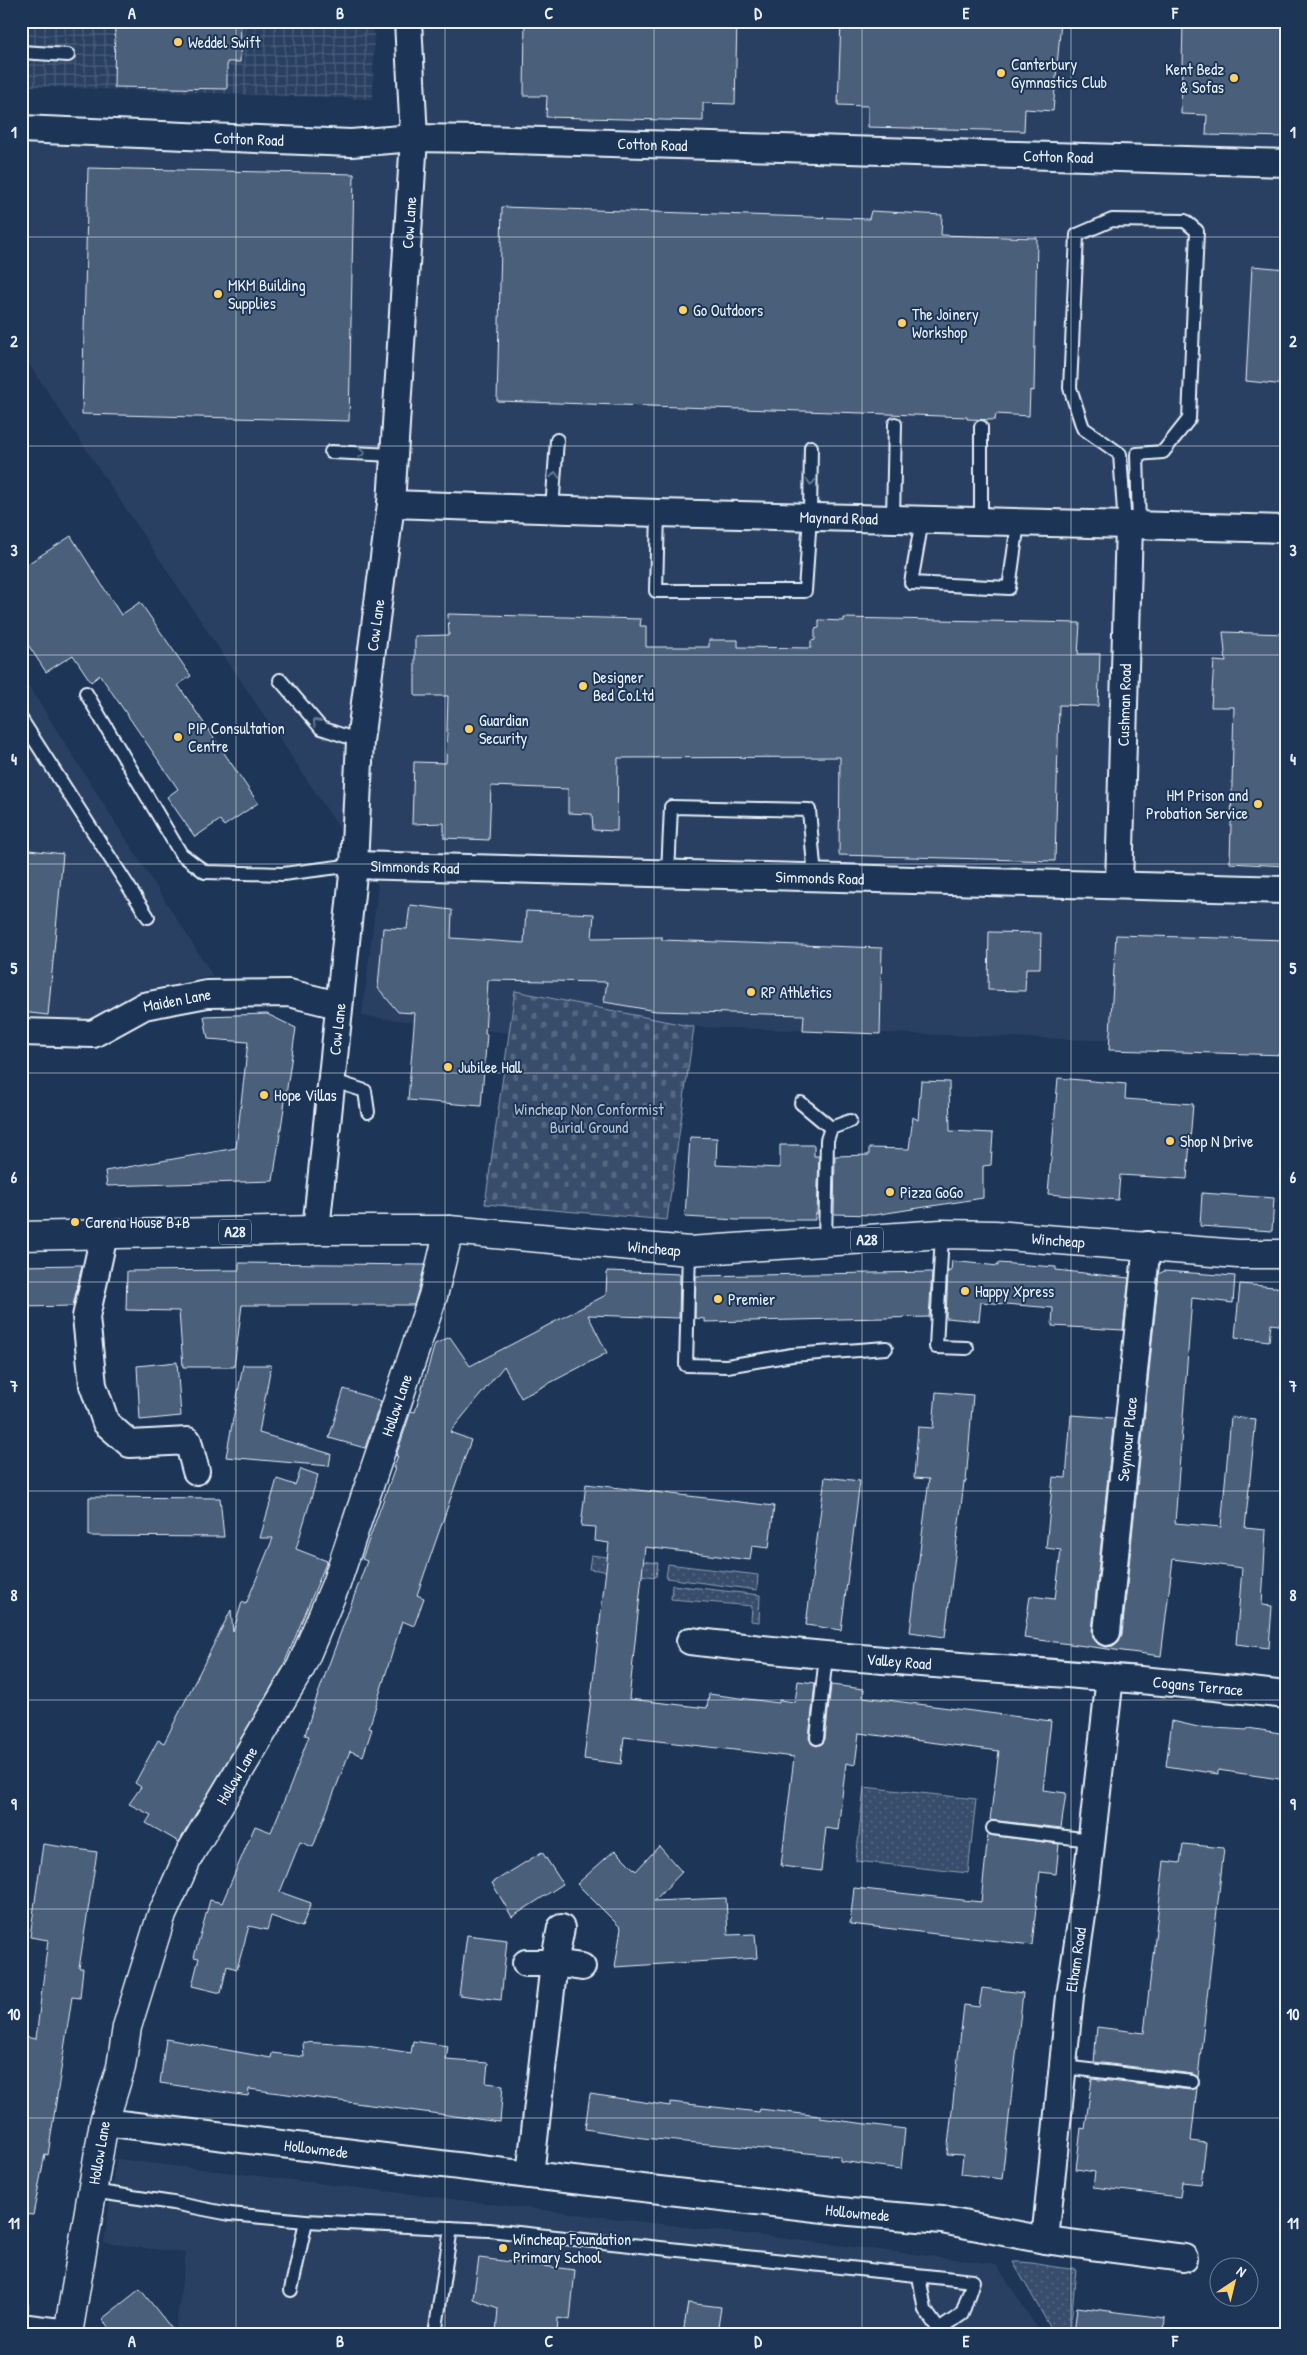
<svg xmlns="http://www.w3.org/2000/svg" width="1307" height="2355" viewBox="0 0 1307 2355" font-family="'Patrick Hand',sans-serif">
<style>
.built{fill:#2a4162}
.industrial{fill:url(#industrial-grid)}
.grass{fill:url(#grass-dots);stroke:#909fb2}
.cemetery{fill:url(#cemetery-stones);stroke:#909fb2}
.building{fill:#495e7a;stroke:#e8f1f8}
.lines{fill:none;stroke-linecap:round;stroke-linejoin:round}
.lane-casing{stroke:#e8f1f8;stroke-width:16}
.street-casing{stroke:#e8f1f8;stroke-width:30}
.secondary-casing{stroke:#e8f1f8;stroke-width:31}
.highway-casing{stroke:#e8f1f8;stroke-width:31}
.lane{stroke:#1d3557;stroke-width:12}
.street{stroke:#1d3557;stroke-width:26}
.secondary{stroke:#1d3557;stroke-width:28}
.highway{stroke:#1d3557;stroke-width:28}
.oneway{stroke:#64778f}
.grid{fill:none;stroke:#e8f1f8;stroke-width:1;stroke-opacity:0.55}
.poi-dot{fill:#ffd166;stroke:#1d3557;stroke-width:2}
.labels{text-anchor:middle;stroke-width:4;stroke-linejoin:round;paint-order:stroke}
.shield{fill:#1d3557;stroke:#abb9c8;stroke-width:1}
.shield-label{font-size:15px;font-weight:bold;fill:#e8f1f8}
.poi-label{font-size:16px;fill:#e8f1f8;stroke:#1d3557;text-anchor:start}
.street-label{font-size:16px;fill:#e8f1f8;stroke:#1d3557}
.park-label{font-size:16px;fill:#b3c0ce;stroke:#1d3557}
.neatline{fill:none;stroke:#e8f1f8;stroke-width:2}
.grid-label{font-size:16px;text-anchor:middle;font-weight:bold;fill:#e8f1f8}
</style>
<defs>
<pattern id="industrial-grid" width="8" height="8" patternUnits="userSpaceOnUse" patternTransform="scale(1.25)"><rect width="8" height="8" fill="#2a4162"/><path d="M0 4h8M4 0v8" fill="none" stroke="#495d79"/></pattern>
<pattern id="grass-dots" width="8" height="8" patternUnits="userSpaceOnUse" patternTransform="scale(1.25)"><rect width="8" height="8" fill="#374d6c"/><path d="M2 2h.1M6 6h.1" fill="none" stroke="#546782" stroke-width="1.8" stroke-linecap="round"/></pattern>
<pattern id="cemetery-stones" width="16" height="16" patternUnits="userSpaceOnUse" patternTransform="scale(1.25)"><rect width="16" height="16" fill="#374d6c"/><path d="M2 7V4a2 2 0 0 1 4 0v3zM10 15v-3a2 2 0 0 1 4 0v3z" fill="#546782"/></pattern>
</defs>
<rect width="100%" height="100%" fill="#1d3557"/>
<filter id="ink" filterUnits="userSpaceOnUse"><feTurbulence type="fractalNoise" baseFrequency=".02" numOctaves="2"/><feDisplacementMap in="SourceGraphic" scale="10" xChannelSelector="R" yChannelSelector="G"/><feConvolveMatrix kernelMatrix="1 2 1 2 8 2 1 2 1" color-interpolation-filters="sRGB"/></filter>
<g filter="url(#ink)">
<g class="built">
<path d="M421 21H1286V1046L694 1027 515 991 509 1033 362 1016 378 886 21 352V140L419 144Z"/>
<path d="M21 674 213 976 143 990 89 1023 21 1021Z"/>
<path d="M116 2159 996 2264 1041 2334H175L186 2253 104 2243Z"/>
</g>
<path class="industrial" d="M21 21H374L373 99 21 86Z"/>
<g class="grass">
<path d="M591 1555 658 1563 656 1577 589 1569Z"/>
<path d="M668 1564 758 1575 757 1590 666 1578Z"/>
<path d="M672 1585 760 1595 759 1622 751 1621 752 1606 671 1599Z"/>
<path d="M864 1787 976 1799 968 1873 856 1861Z"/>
<path d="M1013 2262C1034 2261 1055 2269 1076 2269L1070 2334H1054Z"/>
</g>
<path class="cemetery" d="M515 991 694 1027 667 1220 485 1204Z"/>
<g class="building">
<path d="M115 21H241L240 62H227V89L114 87Z"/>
<path d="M525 21H737L735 104 703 103V121L546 117 547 96H524Z"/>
<path d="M841 21H1061L1053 111 1025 109 1024 131 868 127V106L838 105Z"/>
<path d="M1183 21H1286V137L1206 135 1207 115 1181 114Z"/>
<path d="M88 168 354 174 349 421 82 414Z"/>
<path d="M502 207 869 219 871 211 942 215 941 235 1037 238 1034 391 1030 390 1029 416 996 414 995 420 967 419V417L863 413 497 401Z"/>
<path d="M1252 266 1286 269V385L1246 381Z"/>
<path d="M71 536 121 615 140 602 191 676 178 685 258 803 224 826 220 820 195 837 167 797 178 789 100 675 91 682 73 655 46 672 21 634V568Z"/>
<path d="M448 614 641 619 640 626H646V647H709V640H738V647L811 648V641L815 640V629L819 628V620L844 621V618L1080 623 1078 654H1100L1098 706 1059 705 1055 861 839 855 840 757 618 758 617 831 593 830 592 814 568 813V789L491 786 489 840 444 838V823L412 824 414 762 446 763 448 696H415V636L449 635Z"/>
<path d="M1223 632 1286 634V866L1230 863 1234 707H1211L1214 661 1226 662Z"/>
<path d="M21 849 63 854 48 1015 21 1012Z"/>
<path d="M410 905 452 910 451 938 524 943 526 911 594 914 592 938 662 937V940L882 948 880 1034 803 1031 804 1015 656 1011 604 1002 607 982 488 980 485 1034H487L481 1106 408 1100 415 1013 398 1012 378 988 383 928 407 929Z"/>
<path d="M989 932 1041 933 1040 968H1026L1025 991 988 990Z"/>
<path d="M1116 935 1286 940V1055L1109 1050Z"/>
<path d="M267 1014 296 1028 273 1181 107 1186 105 1171 236 1148 248 1042 208 1039 204 1016Z"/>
<path d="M1058 1078 1126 1084 1125 1099 1193 1104 1187 1179 1120 1175 1118 1200 1048 1194Z"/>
<path d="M921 1081 949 1082 950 1131 993 1133 991 1165 983 1166V1198L874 1215 834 1214 835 1156 869 1155V1148L909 1149 913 1117 918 1120Z"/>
<path d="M690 1137 717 1138 716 1165 780 1168V1145H814V1156H819L817 1214H815V1220H737L685 1217Z"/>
<path d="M1202 1193 1274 1198 1272 1231 1200 1226Z"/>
<path d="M952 1261 998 1266V1263L1056 1267V1270L1129 1278 1123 1330 1052 1326 1053 1308 981 1302 979 1321 946 1318 948 1271H951Z"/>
<path d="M239 1263 425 1265 414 1305H242L234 1367H183L179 1311 126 1310 127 1271 239 1270Z"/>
<path d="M82 1265 73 1306 21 1307V1266Z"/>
<path d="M607 1271 680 1274 679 1318 588 1315 607 1353 521 1398 504 1366 450 1432 471 1440 417 1595 424 1598 414 1626 402 1621 369 1728 372 1729 363 1756 350 1751 313 1847 300 1842 280 1892 311 1903 302 1927 271 1916 267 1930 249 1926 237 1969 227 1966 221 1993 192 1986 199 1958 194 1957 210 1900 222 1903 255 1826 271 1832 291 1784 309 1736 305 1735 314 1705 367 1561 362 1559 395 1468H393L398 1456H396L411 1411 415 1412 435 1344 450 1337 470 1366 606 1295Z"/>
<path d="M1164 1271 1235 1276 1233 1303 1192 1298 1175 1523 1221 1527 1231 1417 1256 1419 1245 1528 1266 1530 1262 1605 1272 1606 1269 1648 1236 1644 1242 1568 1173 1559 1161 1656 1024 1638 1030 1596 1055 1599 1061 1550 1046 1548 1053 1477 1066 1478 1071 1415 1114 1418 1092 1631 1093 1638 1098 1644 1106 1647 1113 1646 1119 1641 1122 1634 1159 1274Z"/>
<path d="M932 1272 929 1317 705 1322V1319L695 1318 696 1276Z"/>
<path d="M1240 1284 1286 1288V1326L1271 1324 1269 1341 1235 1337Z"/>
<path d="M177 1362 181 1416 140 1420 137 1366Z"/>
<path d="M243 1365H271L259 1433 331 1454 329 1466 226 1457Z"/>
<path d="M344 1389 381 1401 365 1448 329 1438Z"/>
<path d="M936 1392 973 1395 966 1482H964L945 1637 910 1632 929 1479 914 1478 918 1427 933 1428Z"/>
<path d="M301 1469 318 1475 296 1549 327 1561 282 1669 179 1842 146 1823 151 1815 129 1804 141 1787 135 1783 158 1740 164 1743 231 1610 233 1632 242 1602 246 1604 273 1538H260L277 1479 295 1485Z"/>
<path d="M825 1477 860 1481 841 1630 806 1625Z"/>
<path d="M586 1484 774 1506 769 1548 752 1546 750 1560 645 1547 629 1699 707 1708 709 1694 779 1703V1700L795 1702 798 1681 815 1683 809 1738 812 1744 817 1746 823 1743 825 1739 831 1685 864 1689 863 1697 1051 1721 1043 1790 1066 1793 1061 1828 990 1820 999 1751 859 1733 855 1765 846 1763 838 1830 826 1828 821 1871 781 1866 794 1757 624 1737 621 1764 584 1759 609 1543 595 1541 596 1527 581 1526Z"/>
<path d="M89 1497 220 1498 224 1537 89 1536Z"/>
<path d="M1172 1721 1198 1727 1247 1730 1248 1728 1286 1734V1780L1218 1770V1774L1166 1766Z"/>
<path d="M988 1835 1059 1844 1056 1874 1040 1872 1032 1945 850 1924 854 1888 981 1902Z"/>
<path d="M43 1844 97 1852 79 1968H83L80 1998 72 1997 48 2155 45 2154 33 2215 21 2214V2048H24L25 2037 36 2039 48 1940 30 1937Z"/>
<path d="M1183 1844 1224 1848 1198 2077 1193 2074 1094 2062 1097 2027 1144 2033 1164 1861 1180 1863Z"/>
<path d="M659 1846 682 1872 654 1901 726 1898 728 1935 755 1934 757 1958 615 1967 621 1928 577 1884 615 1850 636 1871Z"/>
<path d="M542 1852 563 1884 512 1917 492 1883Z"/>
<path d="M467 1935 507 1940 501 2000 459 1995Z"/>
<path d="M982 1988 1023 1993 1002 2179 961 2174 963 2155 947 2154 964 2005 979 2007Z"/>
<path d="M166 2039 271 2058 272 2053 304 2057 303 2042 367 2046 411 2053 413 2041 448 2046 446 2060 488 2063 486 2083 503 2085 500 2122 249 2089 248 2096 160 2083Z"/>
<path d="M1092 2079 1191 2090 1197 2088 1191 2141 1206 2143 1201 2184 1182 2182 1180 2197 1093 2187 1095 2172 1076 2169 1081 2128 1085 2129Z"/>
<path d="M590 2094 670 2106V2102L759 2112 760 2109 820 2116V2118L905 2129 901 2169 840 2161V2156L643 2138 585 2129Z"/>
<path d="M479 2258 575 2270 570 2320 558 2318 557 2334H496L498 2308 473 2299Z"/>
<path d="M140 2289 176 2334H114L102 2319Z"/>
<path d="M688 2303 721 2307 717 2334H683Z"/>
<path d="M1077 2307 1165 2318 1164 2334H1074Z"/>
</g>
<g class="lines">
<g class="lane-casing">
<g id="lane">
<path d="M21 52 68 55"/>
<path d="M981 427V522"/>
<path d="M331 452 393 455"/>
<path d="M552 510 557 440"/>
<path d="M658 513 656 591H805L810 516 811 447"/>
<path d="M893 519 895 424"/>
<path d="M922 520 911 583 1009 588 1018 523"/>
<path d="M1125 526 1120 454 1083 428 1070 388 1077 235 1112 220 1185 221 1197 231 1189 419 1163 452 1137 454 1139 525"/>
<path d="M280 680 321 728 360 741"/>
<path d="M86 693 181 854 205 872 283 874 354 865"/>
<path d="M21 719 148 917"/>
<path d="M668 873 671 807 809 810 815 877"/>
<path d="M331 1080 365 1091 368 1112"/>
<path d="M801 1103 831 1128"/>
<path d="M942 1234 936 1347 967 1348"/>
<path d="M825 1242 827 1140 831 1128 850 1121"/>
<path d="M689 1251 686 1365 727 1366 792 1355 886 1348"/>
<path d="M817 1738 826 1656"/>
<path d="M993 1828 1090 1840"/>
<path d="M1063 2067 1192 2082"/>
<path d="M92 2191 173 2203 230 2214 306 2221 489 2230 973 2281 962 2314 939 2330 925 2310 919 2276"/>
<path d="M291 2290 306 2221"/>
<path d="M21 2307V2308"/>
<path d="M21 2320 69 2326"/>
<path d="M435 2334 451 2228"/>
</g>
</g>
<g class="street-casing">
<g id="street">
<path id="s1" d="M21 129 351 143 414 138 479 139 1286 163"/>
<path id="s2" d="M391 504 658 513 1286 529"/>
<path id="s3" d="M354 865 1286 890"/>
<path id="s4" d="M1119 885 1129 525"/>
<path id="s5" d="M21 1032 93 1034 144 1006 207 994 289 993 338 1005"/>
<path id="s6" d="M316 1230 354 865 360 741 391 504 414 138 408 21"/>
<path d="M104 1235 86 1317 93 1385 106 1423 130 1444 188 1441 196 1471"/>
<path id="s7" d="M1107 1632 1147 1245"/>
<path id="s8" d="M690 1641C888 1665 1088 1671 1286 1695"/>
<path d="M526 1963H554L582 1967"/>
<path id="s9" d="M104 2122 530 2175 850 2212 942 2220 1045 2240 1184 2258"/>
<path d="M530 2175 554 1963 561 1928"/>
<path id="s10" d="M1045 2240 1070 1996 1086 1889 1110 1677"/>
</g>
</g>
<g class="secondary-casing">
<g id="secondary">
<path id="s11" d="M68 2334 104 2122 121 2067 127 2027 161 1917 189 1855 301 1667 336 1584 433 1296 449 1230"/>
</g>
</g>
<g class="highway-casing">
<g id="highway">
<path id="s12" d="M21 1236 316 1230H449L689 1251 942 1234 995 1235 1238 1254H1286"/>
</g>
</g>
<use href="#lane" class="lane"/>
<use href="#street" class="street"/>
<use href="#secondary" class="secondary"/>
<use href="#highway" class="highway"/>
</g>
<defs><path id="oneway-chevron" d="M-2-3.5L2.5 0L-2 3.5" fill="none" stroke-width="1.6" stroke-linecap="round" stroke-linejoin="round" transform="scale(1.25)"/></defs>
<g class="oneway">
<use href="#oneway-chevron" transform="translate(362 453) rotate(3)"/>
<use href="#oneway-chevron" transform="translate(555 475) rotate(-86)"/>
<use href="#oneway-chevron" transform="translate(811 482) rotate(91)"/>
<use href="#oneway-chevron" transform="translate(316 722) rotate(-132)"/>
</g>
</g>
<path class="grid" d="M236 21V2334M445 21V2334M654 21V2334M862 21V2334M1071 21V2334M21 237H1286M21 446H1286M21 655H1286M21 864H1286M21 1073H1286M21 1282H1286M21 1491H1286M21 1700H1286M21 1909H1286M21 2118H1286"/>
<g class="poi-dot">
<circle cx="178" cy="42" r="5"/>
<circle cx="1001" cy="73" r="5"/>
<circle cx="1234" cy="78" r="5"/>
<circle cx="218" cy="294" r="5"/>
<circle cx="683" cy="310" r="5"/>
<circle cx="902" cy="323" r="5"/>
<circle cx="583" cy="686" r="5"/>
<circle cx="469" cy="729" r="5"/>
<circle cx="178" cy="737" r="5"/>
<circle cx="1258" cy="804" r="5"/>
<circle cx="751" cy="992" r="5"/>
<circle cx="448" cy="1067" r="5"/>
<circle cx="264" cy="1095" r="5"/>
<circle cx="1170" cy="1141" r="5"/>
<circle cx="890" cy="1192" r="5"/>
<circle cx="75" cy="1222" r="5"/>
<circle cx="965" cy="1291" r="5"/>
<circle cx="718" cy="1299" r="5"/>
<circle cx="503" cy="2248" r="5"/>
</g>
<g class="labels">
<g class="shield">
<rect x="219" y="1219.5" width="32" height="25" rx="4"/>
<rect x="851" y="1227.5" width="32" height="25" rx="4"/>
</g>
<g class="shield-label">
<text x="235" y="1237">A28</text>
<text x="867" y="1245">A28</text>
</g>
<g class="poi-label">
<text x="188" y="48">Weddel Swift</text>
<text x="1011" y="70">Canterbury<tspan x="1011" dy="18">Gymnastics Club</tspan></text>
<text x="1224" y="75" text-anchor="end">Kent Bedz<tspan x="1224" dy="18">&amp; Sofas</tspan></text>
<text x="228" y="291">MKM Building<tspan x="228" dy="18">Supplies</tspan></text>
<text x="693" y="316">Go Outdoors</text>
<text x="912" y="320">The Joinery<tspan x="912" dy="18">Workshop</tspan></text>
<text x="593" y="683">Designer<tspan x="593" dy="18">Bed Co.Ltd</tspan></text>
<text x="479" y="726">Guardian<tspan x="479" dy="18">Security</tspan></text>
<text x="188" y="734">PIP Consultation<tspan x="188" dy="18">Centre</tspan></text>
<text x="1248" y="801" text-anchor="end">HM Prison and<tspan x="1248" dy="18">Probation Service</tspan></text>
<text x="761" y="998">RP Athletics</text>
<text x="458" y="1073">Jubilee Hall</text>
<text x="274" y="1101">Hope Villas</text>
<text x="1180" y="1147">Shop N Drive</text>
<text x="900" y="1198">Pizza GoGo</text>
<text x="85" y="1228">Carena House B+B</text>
<text x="975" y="1297">Happy Xpress</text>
<text x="728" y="1305">Premier</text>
<text x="513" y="2245">Wincheap Foundation<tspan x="513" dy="18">Primary School</tspan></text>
</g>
<g class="street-label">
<text dy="6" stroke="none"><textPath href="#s1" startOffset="228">Cotton Road</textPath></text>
<text dy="6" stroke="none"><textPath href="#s1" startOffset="632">Cotton Road</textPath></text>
<text dy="6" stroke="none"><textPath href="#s1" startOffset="1038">Cotton Road</textPath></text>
<text dy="6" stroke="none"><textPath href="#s6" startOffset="1012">Cow Lane</textPath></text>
<text dy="6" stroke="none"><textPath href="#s2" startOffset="448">Maynard Road</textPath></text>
<text dy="6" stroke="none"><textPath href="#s6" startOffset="608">Cow Lane</textPath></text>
<text dy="6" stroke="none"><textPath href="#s4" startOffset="180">Cushman Road</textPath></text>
<text dy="6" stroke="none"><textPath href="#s3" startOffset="61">Simmonds Road</textPath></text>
<text dy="6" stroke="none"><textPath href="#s3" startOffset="466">Simmonds Road</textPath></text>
<text dy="6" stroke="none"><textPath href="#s5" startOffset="164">Maiden Lane</textPath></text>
<text dy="6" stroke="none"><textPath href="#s6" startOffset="202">Cow Lane</textPath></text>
<text dy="6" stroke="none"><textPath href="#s12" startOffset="1039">Wincheap</textPath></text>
<text dy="6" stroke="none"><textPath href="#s12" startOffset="634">Wincheap</textPath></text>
<text dy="6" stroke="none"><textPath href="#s11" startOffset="994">Hollow Lane</textPath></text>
<text dy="6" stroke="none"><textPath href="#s7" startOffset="194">Seymour Place</textPath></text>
<text dy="6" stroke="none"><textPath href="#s8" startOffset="210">Valley Road</textPath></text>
<text dy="6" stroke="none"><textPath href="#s8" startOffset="510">Cogans Terrace</textPath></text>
<text dy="6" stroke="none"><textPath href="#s11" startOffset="589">Hollow Lane</textPath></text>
<text dy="6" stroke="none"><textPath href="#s10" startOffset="282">Elham Road</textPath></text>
<text dy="6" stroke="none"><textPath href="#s9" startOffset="214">Hollowmede</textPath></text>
<text dy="6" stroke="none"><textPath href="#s11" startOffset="184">Hollow Lane</textPath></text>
<text dy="6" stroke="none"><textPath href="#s9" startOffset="759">Hollowmede</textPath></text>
</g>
<g class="park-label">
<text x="589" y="1115">Wincheap Non Conformist<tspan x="589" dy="18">Burial Ground</tspan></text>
</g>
</g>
<rect width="1307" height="2355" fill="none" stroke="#1d3557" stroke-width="55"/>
<g transform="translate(1234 2282) rotate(35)"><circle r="24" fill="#1d3557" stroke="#6e8097"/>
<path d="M0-4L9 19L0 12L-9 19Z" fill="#ffd166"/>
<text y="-8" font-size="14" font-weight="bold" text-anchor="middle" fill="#e8f1f8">N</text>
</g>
<rect x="28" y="28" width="1252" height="2300" class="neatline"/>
<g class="grid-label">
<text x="132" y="19">A</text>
<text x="340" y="19">B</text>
<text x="549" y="19">C</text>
<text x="758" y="19">D</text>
<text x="966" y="19">E</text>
<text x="1175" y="19">F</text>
<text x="14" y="138">1</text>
<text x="1293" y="138">1</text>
<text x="14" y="347">2</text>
<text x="1293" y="347">2</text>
<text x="14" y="556">3</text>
<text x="1293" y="556">3</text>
<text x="14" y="765">4</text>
<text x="1293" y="765">4</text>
<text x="14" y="974">5</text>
<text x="1293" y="974">5</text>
<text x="14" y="1183">6</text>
<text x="1293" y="1183">6</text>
<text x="14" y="1392">7</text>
<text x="1293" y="1392">7</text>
<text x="14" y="1601">8</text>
<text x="1293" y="1601">8</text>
<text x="14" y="1810">9</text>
<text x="1293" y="1810">9</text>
<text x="14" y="2020">10</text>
<text x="1293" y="2020">10</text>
<text x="14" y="2229">11</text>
<text x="1293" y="2229">11</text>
<text x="132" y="2347">A</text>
<text x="340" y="2347">B</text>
<text x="549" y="2347">C</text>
<text x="758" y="2347">D</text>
<text x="966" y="2347">E</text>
<text x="1175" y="2347">F</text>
</g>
</svg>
